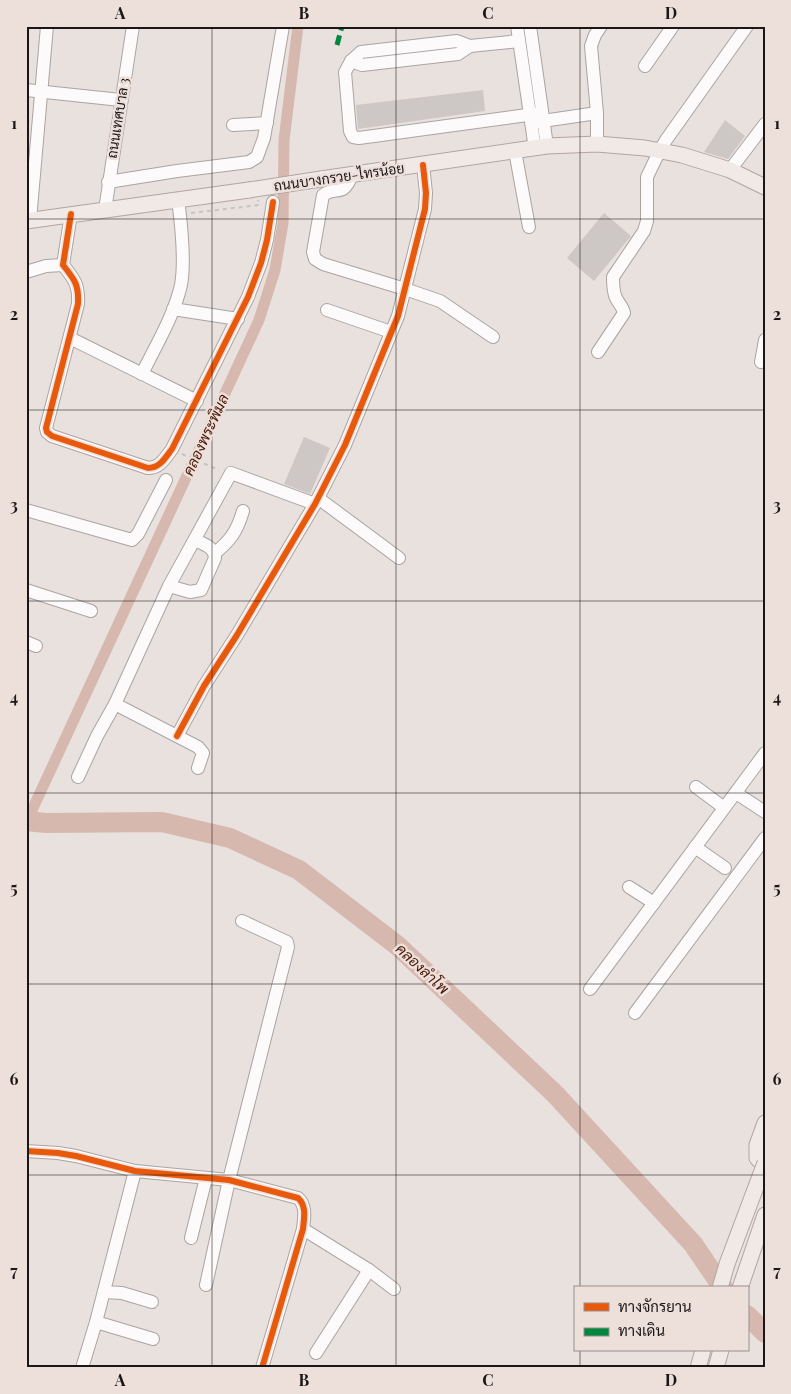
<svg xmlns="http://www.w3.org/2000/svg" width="791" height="1394" viewBox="0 0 791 1394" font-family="'Playfair Display',Sarabun,serif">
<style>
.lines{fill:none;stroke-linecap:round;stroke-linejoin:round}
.canal{stroke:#d6b8ae;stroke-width:11}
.river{stroke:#d6b8ae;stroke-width:20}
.building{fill:#cdc7c5}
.minor-casing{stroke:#aaa4a2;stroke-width:14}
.major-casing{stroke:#b3a5a0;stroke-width:17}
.path{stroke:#c6c3c3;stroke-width:2;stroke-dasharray:4 4;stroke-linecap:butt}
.minor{stroke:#fcfafa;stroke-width:12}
.major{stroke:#f0e9e6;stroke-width:15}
.major-bridge-casing{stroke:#b3a5a0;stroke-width:17;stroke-linecap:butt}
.major-bridge{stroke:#f0e9e6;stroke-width:15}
.quiet{stroke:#00873e;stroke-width:5;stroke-dasharray:10 5;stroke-linecap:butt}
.cycleway-casing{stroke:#eddfda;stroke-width:9}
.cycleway{stroke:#e8590c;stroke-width:6}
.grid{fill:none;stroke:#1c1716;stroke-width:1;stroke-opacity:0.55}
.labels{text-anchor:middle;stroke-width:5;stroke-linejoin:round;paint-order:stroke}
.street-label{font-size:14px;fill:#1c1716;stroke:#eddfda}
.water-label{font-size:15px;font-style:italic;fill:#4b1908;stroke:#eddfda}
.neatline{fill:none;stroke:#1c1716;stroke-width:2}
.grid-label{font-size:16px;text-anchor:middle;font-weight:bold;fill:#1c1716}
</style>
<rect width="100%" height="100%" fill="#e9e1de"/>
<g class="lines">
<path class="canal" d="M27 821 259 320 275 270 283 223 284 140 298 26"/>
<g class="river">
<path d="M26 821 46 823 162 822 230 838 299 870 398 946 555 1094 693 1244 723 1288"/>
<path d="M747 1315 765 1333"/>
</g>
</g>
<g class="building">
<path d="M483 90 485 111 358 129 356 105Z"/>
<path d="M725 120 745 136 728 159 704 152Z"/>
<path d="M604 213 631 236 594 281 567 258Z"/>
<path d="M304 437 330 448 310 494 284 484Z"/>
</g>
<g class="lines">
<g class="minor-casing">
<g id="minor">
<path d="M517 26 535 149"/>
<path d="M530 26 547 146"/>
<path d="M470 46 457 41 361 52 351 61 345 72 350 131 353 137 359 138 542 113"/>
<path d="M351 61 362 65 458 54 470 46 519 41"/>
<path d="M645 66 673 26"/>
<path d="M26 90 121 100"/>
<path d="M536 122 597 113"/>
<path d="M233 125 267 123"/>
<path d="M597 144V113L591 46 595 35 601 26"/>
<path d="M515 151 529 227"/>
<path d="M730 170 765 124"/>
<path d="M352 175C342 199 338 185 323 195L313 252 315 259 323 264 405 289 440 301 493 337"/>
<path d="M108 182 177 171 249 162 257 157 264 138 283 26"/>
<path d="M105 210 133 26"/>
<path d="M71 214 63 265C75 280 79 285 78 304L46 428 47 432 52 436 148 468C160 468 165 458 172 449L248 297 261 263 267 240 273 202"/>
<path d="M30 220 47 26"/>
<path d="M26 272 46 266 63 265"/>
<path d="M173 309 238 319"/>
<path d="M327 310 391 332"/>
<path d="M70 338 197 401"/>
<path d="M598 352 624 313C623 307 619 304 616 298 613 292 613 284 613 277L644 231 647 221V177L660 150 666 140 747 26"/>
<path d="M761 362 765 340"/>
<path d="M142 374C156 345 174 316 181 285 185 263 181 222 178 199"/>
<path d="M318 498 399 558"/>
<path d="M26 510 132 540 138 534 166 480"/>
<path d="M215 553C231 540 237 531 243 511"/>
<path d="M169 586 190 592 201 590 215 558C215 547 203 544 195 540"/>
<path d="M26 590 91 611"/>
<path d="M26 642 36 646"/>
<path d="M115 704 198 747 203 753 198 768"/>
<path d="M177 736 204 686 237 635 315 504 345 445 398 316 425 209 426 193 423 165"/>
<path d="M78 777 97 736 115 704 169 586 231 473 315 504"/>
<path d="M696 787 723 807"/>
<path d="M736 793 765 812"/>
<path d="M695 847 725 868"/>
<path d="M629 887 654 903"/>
<path d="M590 989 765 753"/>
<path d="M635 1013 765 838"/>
<path d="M26 1151 58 1153 76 1156 135 1171 229 1180 298 1198C307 1206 304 1219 303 1229L262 1368"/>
<path d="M303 1229 369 1270 394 1289"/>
<path d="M191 1238 206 1178"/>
<path d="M206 1285 229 1180 288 947 287 942 242 921"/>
<path d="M104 1292 122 1293 152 1302"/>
<path d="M96 1322 153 1339"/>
<path d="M316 1353 369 1270"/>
<path d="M82 1368 96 1322 135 1171"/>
</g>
</g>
<g class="major-casing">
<g id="major">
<path d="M321 179 547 146 597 144 645 148 682 155 730 170 765 187"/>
<path d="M26 221 249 190"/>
<path d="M765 1123 757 1145V1158L765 1166"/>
<path d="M740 1288 765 1215"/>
<path d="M698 1368 703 1350"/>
<path d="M716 1368 721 1350"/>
</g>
</g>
<g class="path">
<path d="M191 213 259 205 258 200"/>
<path d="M182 454 219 470"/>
</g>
<use href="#minor" class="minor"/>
<use href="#major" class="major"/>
<g class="major-bridge-casing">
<g id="major-bridge">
<path d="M249 190 321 179"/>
<path d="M720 1288 727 1264 765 1163"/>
</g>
</g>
<use href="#major-bridge" class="major-bridge"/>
<path class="quiet" d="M337 45 342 26"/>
<g class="cycleway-casing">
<g id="cycleway">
<path d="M71 214 63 265C75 280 79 285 78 304L46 428 47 432 52 436 148 468C160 468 165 458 172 449L248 297 261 263 267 240 273 202"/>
<path d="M177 736 204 686 237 635 315 504 345 445 398 316 425 209 426 193 423 165"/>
<path d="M26 1151 58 1153 76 1156 135 1171 229 1180 298 1198C307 1206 304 1219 303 1229L262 1368"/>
</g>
</g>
<use href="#cycleway" class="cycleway"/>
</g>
<path class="grid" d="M212 26V1368M396 26V1368M580 26V1288M26 219H765M26 410H765M26 601H765M26 793H765M26 984H765M26 1175H765M580 1350V1368"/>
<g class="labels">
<g class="street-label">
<text transform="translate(118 118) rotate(-81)" y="5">ถนนเทศบาล 3</text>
<text transform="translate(339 177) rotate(-8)" y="5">ถนนบางกรวย-ไทรน้อย</text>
</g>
<g class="water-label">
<text transform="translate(206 435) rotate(-65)" y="5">คลองพระพิมล</text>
<text transform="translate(422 969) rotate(43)" y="5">คลองลำโพ</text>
</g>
</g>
<rect width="791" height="1394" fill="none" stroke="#eddfda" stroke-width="55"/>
<rect x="574" y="1286" width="175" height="65" fill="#eddfda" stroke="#998f8c"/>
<rect x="584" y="1303" width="25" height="8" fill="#e8590c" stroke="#998f8c"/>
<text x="618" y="1312" font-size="15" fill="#1c1716">ทางจักรยาน</text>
<rect x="584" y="1328" width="25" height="8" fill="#00873e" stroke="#998f8c"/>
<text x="618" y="1336" font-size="15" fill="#1c1716">ทางเดิน</text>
<rect x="28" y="28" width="736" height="1338" class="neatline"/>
<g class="grid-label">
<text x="120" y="19">A</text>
<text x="304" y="19">B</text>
<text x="488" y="19">C</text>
<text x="671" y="19">D</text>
<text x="14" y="129">1</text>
<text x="777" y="129">1</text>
<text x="14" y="320">2</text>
<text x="777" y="320">2</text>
<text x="14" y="511">3</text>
<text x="777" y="511">3</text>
<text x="14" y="703">4</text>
<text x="777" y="703">4</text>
<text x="14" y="894">5</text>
<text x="777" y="894">5</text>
<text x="14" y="1085">6</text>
<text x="777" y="1085">6</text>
<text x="14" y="1277">7</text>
<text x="777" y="1277">7</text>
<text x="120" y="1386">A</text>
<text x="304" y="1386">B</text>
<text x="488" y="1386">C</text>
<text x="671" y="1386">D</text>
</g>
</svg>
